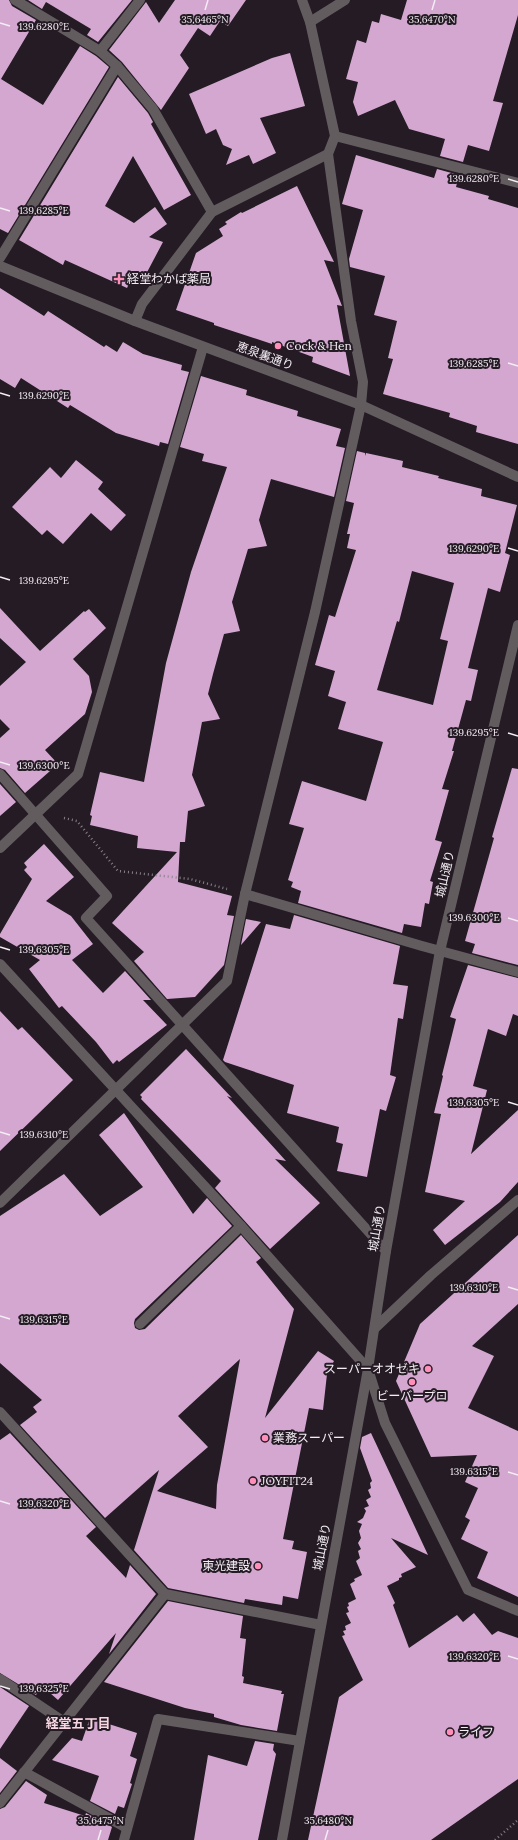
<svg xmlns="http://www.w3.org/2000/svg" width="518" height="1840" viewBox="0 0 518 1840" font-family="Lora,'Noto Sans JP',serif">
<style>
.building{fill:#d4a7d1;fill-rule:evenodd}
.lines{fill:none;stroke-linecap:round;stroke-linejoin:round}
.path{stroke:#898189;stroke-width:2.5;stroke-dasharray:1 3;stroke-linecap:butt}
.minor{stroke:#635c5f;stroke-width:10}
.ticks{fill:none;stroke:#f4edf4;stroke-width:1.5}
.poi-dot{fill:#ff8eba;stroke:#241b24;stroke-width:1.5}
.labels{text-anchor:middle;stroke-width:4;stroke-linejoin:round;paint-order:stroke}
.poi-label{font-size:12px;fill:#f4edf4;stroke:#241b24;text-anchor:start}
.street-label{font-size:12px;fill:#f4edf4;stroke:#241b24}
.neighbourhood-label{font-size:13px;font-weight:bold;fill:#f9d7e2;stroke:#241b24}
.ticks-label{font-size:10px;text-anchor:middle;fill:#f4edf4;stroke:#241b24;stroke-width:4;stroke-linejoin:round;paint-order:stroke}
</style>
<rect width="100%" height="100%" fill="#241b24"/>
<g class="building">
<path d="M0 0H9L12 6 36 20 1 79 43 105 80 46 96 56 109 67 8 233 0 229Z"/>
<path d="M28 0H132L98 42 87 35 91 29 46 2 42 9Z"/>
<path d="M175 0H246L228 26 220 21 210 36 198 28 180 55 189 68 161 110 122 62 109 50 146 2 159 23Z"/>
<path d="M407 0H518V15L493 101 503 103 489 151 468 145 463 162 440 156 445 139 409 129 395 100 358 116 353 102 358 82 346 79 357 40 366 43 372 21 379 23 381 14 401 20Z"/>
<path d="M290 53 305 106 260 118 276 153 253 164 249 155 226 165 232 149 223 145 216 129 206 134 189 94 272 58Z"/>
<path d="M118 77 148 113 153 122 151 124 191 195 164 210 133 156 105 206 134 223 155 207 167 224 149 237 163 242 144 278 134 273 127 288 65 260 63 265 19 240Z"/>
<path d="M356 155 434 178 437 169 459 175 456 187 489 196 488 199 518 208V444L476 432 477 426 449 417 450 413 383 394 393 359 388 358 397 321 374 315 385 276 350 267 349 259 363 210 342 204Z"/>
<path d="M297 186 334 262 324 260 342 306 337 305 350 376 312 362 313 357 272 342V344L214 325V323L176 310 196 253 223 236 219 229 227 224 225 222 241 212 242 213Z"/>
<path d="M0 288 44 316 48 311 104 347 106 345 117 352 123 342 143 354 182 365 181 370 189 372 168 444 160 442 159 446 116 433 70 405 68 408 21 378 15 388 0 379Z"/>
<path d="M201 376 247 390 246 395 298 411 297 416 341 429 336 446 345 448 334 497 271 479 259 520 267 546 248 549 232 602 240 631 224 634 213 674 208 694 220 719 202 722 192 775 205 806 188 811 185 842H180L178 882 232 896 227 915 234 916 224 965 195 997 167 999 134 961 144 952 112 923 177 852 137 848 138 836 90 825 92 816 90 815 100 772 144 782 166 663 191 572 227 467 202 461 204 454 180 447Z"/>
<path d="M357 451 365 453V456L366 453 403 461 402 467 439 476 438 478 482 489 481 496 517 505 505 553 510 555 500 592 488 588 468 668 478 670 471 701 466 700 452 751H454L442 789 449 790 435 840 442 842 430 881 433 882 429 904 425 903 421 927 404 924 402 933 298 903 301 891 291 887 293 882 288 880 304 828 289 824 302 781 366 801 383 742 338 729 346 702 328 696 335 671 315 665 329 615 335 617 356 550 347 548 350 534H347L354 503 346 501ZM412 571 454 583 440 639 448 641 433 705 377 690 397 621 399 622Z"/>
<path d="M76 460 103 482 98 489 126 515 111 531 91 513 63 544 47 530 42 535 12 507 50 467 61 478Z"/>
<path d="M0 608 40 651 84 611 85 612 89 609 106 628 73 659 89 676 92 692 85 714 45 750 58 764 25 793 5 770 0 768V738L10 729 0 719V686L26 662 0 638Z"/>
<path d="M512 768 518 769V965L472 953 475 944 465 941 494 838 492 837Z"/>
<path d="M0 784 16 802 0 816Z"/>
<path d="M44 844 74 877 46 901 71 916 93 944 72 960 103 993 125 971 151 1000H143L167 1025 119 1062 117 1060 113 1064 96 1042 62 1006 59 1008 29 969 40 960 0 937V934L32 879 24 870 27 867 24 863Z"/>
<path d="M294 915 400 946 393 984 408 986 403 1019 398 1018 390 1075 396 1077 386 1111 380 1109 367 1177 337 1171 343 1144 336 1142 339 1127 287 1113 294 1085 225 1062 223 1060 266 924 290 929Z"/>
<path d="M246 919 261 922 241 945Z"/>
<path d="M468 965 518 978V1016L513 1014 506 1036 488 1029 473 1086 487 1090 471 1154 518 1110V1182L500 1202 445 1245 433 1230 465 1201 425 1192 441 1114 434 1113 443 1076 442 1075 456 1019 450 1017Z"/>
<path d="M0 1011 18 1030 22 1027 73 1080 0 1151Z"/>
<path d="M186 1049 232 1098 227 1096 286 1161 275 1159 320 1203 270 1249 215 1188 221 1181 141 1099 142 1097 140 1095Z"/>
<path d="M124 1113 193 1214 207 1198 232 1226 135 1319 134 1323 135 1328 139 1330 145 1329 241 1235 261 1258 256 1262 294 1309 265 1418 318 1351 334 1361 327 1374 323 1410 309 1408 283 1539 294 1541 292 1549 307 1552 298 1599 283 1596 282 1605 245 1599 244 1603 168 1588 134 1550 159 1470 105 1518 20 1425 37 1412 33 1407 42 1400 0 1363V1216L64 1174 100 1216 143 1187 99 1135ZM240 1359 217 1485 216 1509 157 1491 208 1447 178 1416Z"/>
<path d="M518 1235V1304L472 1346 494 1356 468 1408 518 1431V1597L477 1578 488 1552 461 1539 470 1520 465 1517 478 1488 465 1482 477 1455 431 1457 396 1381 420 1324Z"/>
<path d="M10 1433 96 1527 86 1536 126 1578 130 1565 156 1594 109 1654 116 1633 58 1700 42 1686 36 1695 0 1673V1440Z"/>
<path d="M371 1433 428 1555 391 1538 416 1567 401 1574 402 1577 399 1578V1580L387 1586 395 1603 393 1605 409 1648 457 1615 463 1622 474 1613 492 1635 498 1631 518 1638V1779L431 1840H308L339 1697 363 1680 342 1636 345 1635 343 1631 346 1630 345 1626 351 1623 346 1613 349 1612 347 1607 349 1606 348 1603 356 1599 350 1584 355 1581 354 1579 362 1575 356 1561 360 1558 358 1551 361 1549 358 1543 361 1538 359 1531 362 1524 357 1522 363 1518 366 1511 364 1508 369 1506 366 1500 371 1497 368 1490 371 1488 370 1483 372 1481 360 1448 362 1437Z"/>
<path d="M168 1601 243 1616 240 1638 246 1639 242 1676 244 1677 243 1683 282 1691 281 1694H284L277 1731 241 1725 214 1717V1714L185 1708 104 1682Z"/>
<path d="M0 1687 29 1706 0 1749Z"/>
<path d="M90 1718 137 1733 130 1756 137 1759 130 1783 132 1784 124 1808 118 1806 115 1814 90 1801 99 1776 52 1760 72 1738 82 1741Z"/>
<path d="M255 1741 274 1744 273 1750 276 1754 258 1840H194L208 1755 247 1766Z"/>
<path d="M0 1758 17 1771 0 1793Z"/>
<path d="M26 1781 47 1795 44 1803 85 1816 86 1813 112 1827 108 1840H0V1809L5 1807Z"/>
</g>
<g class="lines">
<g class="path">
<path d="M64 818 77 821 118 871 190 879 227 889"/>
<path d="M495 1840 518 1820"/>
</g>
<g class="minor">
<path d="M15 0 100 51 117 66 153 109 212 212"/>
<path d="M310 22 345 0"/>
<path d="M100 51 140 0"/>
<path d="M335 136 518 183"/>
<path d="M0 258 117 66"/>
<path d="M0 266 135 321 361 405 518 477"/>
<path d="M135 321 142 304 212 212 328 154"/>
<path d="M0 774 107 896 86 918 386 1251"/>
<path d="M0 848 78 774 203 347"/>
<path d="M245 894 422 946 518 972"/>
<path d="M0 964 241 1226 368 1369 385 1423 468 1590 518 1611"/>
<path d="M0 1203 227 981 245 894 315 612 361 405 363 382 351 321 328 154 335 136 310 22 302 0"/>
<path d="M140 1324 241 1226"/>
<path d="M375 1328 431 1275 518 1200"/>
<path d="M0 1412 165 1594 321 1625"/>
<path d="M0 1679 64 1722"/>
<path d="M24 1772 127 1828"/>
<path d="M0 1803 165 1594"/>
<path d="M124 1840 158 1719 300 1741"/>
<path d="M282 1840 368 1369 386 1251 440 951 518 625"/>
</g>
</g>
<path class="ticks" d="M205 10 208 0M432 10 435 0M0 23 10 26M508 179 518 182M0 208 10 211M508 363 518 366M0 393 10 396M508 548 518 551M0 577 10 580M508 733 518 736M0 762 10 765M508 918 518 921M0 947 10 950M508 1102 518 1105M0 1132 10 1135M508 1287 518 1290M0 1316 10 1319M508 1472 518 1475M0 1501 10 1504M508 1656 518 1659M0 1686 10 1689M98 1840 101 1830M325 1840 328 1830"/>
<g class="poi-dot">
<path d="M117 273h4v4h4v4h-4v4h-4v-4h-4v-4h4z"/>
<circle cx="278" cy="346" r="4"/>
<circle cx="428" cy="1369" r="4"/>
<circle cx="412" cy="1382" r="4"/>
<circle cx="265" cy="1438" r="4"/>
<circle cx="253" cy="1481" r="4"/>
<circle cx="258" cy="1566" r="4"/>
<circle cx="450" cy="1732" r="4"/>
</g>
<g class="labels">
<g class="poi-label">
<text x="127" y="283">経堂わかば薬局</text>
<text x="286" y="350">Cock &amp; Hen</text>
<text x="420" y="1373" text-anchor="end">スーパーオオゼキ</text>
<text x="412" y="1400" text-anchor="middle">ビーバープロ</text>
<text x="273" y="1442">業務スーパー</text>
<text x="261" y="1485">JOYFIT24</text>
<text x="250" y="1570" text-anchor="end">東光建設</text>
<text x="458" y="1736">ライフ</text>
</g>
<g class="street-label">
<text transform="translate(265 356) rotate(20)" y="4">恵泉裏通り</text>
<text transform="translate(445 874) rotate(-77)" y="4">城山通り</text>
<text transform="translate(377 1228) rotate(-80)" y="4">城山通り</text>
<text transform="translate(322 1547) rotate(-79)" y="4">城山通り</text>
</g>
<g class="neighbourhood-label">
<text x="78" y="1728">経堂五丁目</text>
</g>
</g>
<g class="ticks-label">
<text x="205" y="23">35.6465°N</text>
<text x="432" y="23">35.6470°N</text>
<text x="44" y="30">139.6280°E</text>
<text x="474" y="182">139.6280°E</text>
<text x="44" y="214">139.6285°E</text>
<text x="474" y="367">139.6285°E</text>
<text x="44" y="399">139.6290°E</text>
<text x="474" y="552">139.6290°E</text>
<text x="44" y="584">139.6295°E</text>
<text x="474" y="736">139.6295°E</text>
<text x="44" y="769">139.6300°E</text>
<text x="474" y="921">139.6300°E</text>
<text x="44" y="953">139.6305°E</text>
<text x="474" y="1106">139.6305°E</text>
<text x="44" y="1138">139.6310°E</text>
<text x="474" y="1291">139.6310°E</text>
<text x="44" y="1323">139.6315°E</text>
<text x="474" y="1475">139.6315°E</text>
<text x="44" y="1507">139.6320°E</text>
<text x="474" y="1660">139.6320°E</text>
<text x="44" y="1692">139.6325°E</text>
<text x="101" y="1824">35.6475°N</text>
<text x="328" y="1824">35.6480°N</text>
</g>
</svg>
